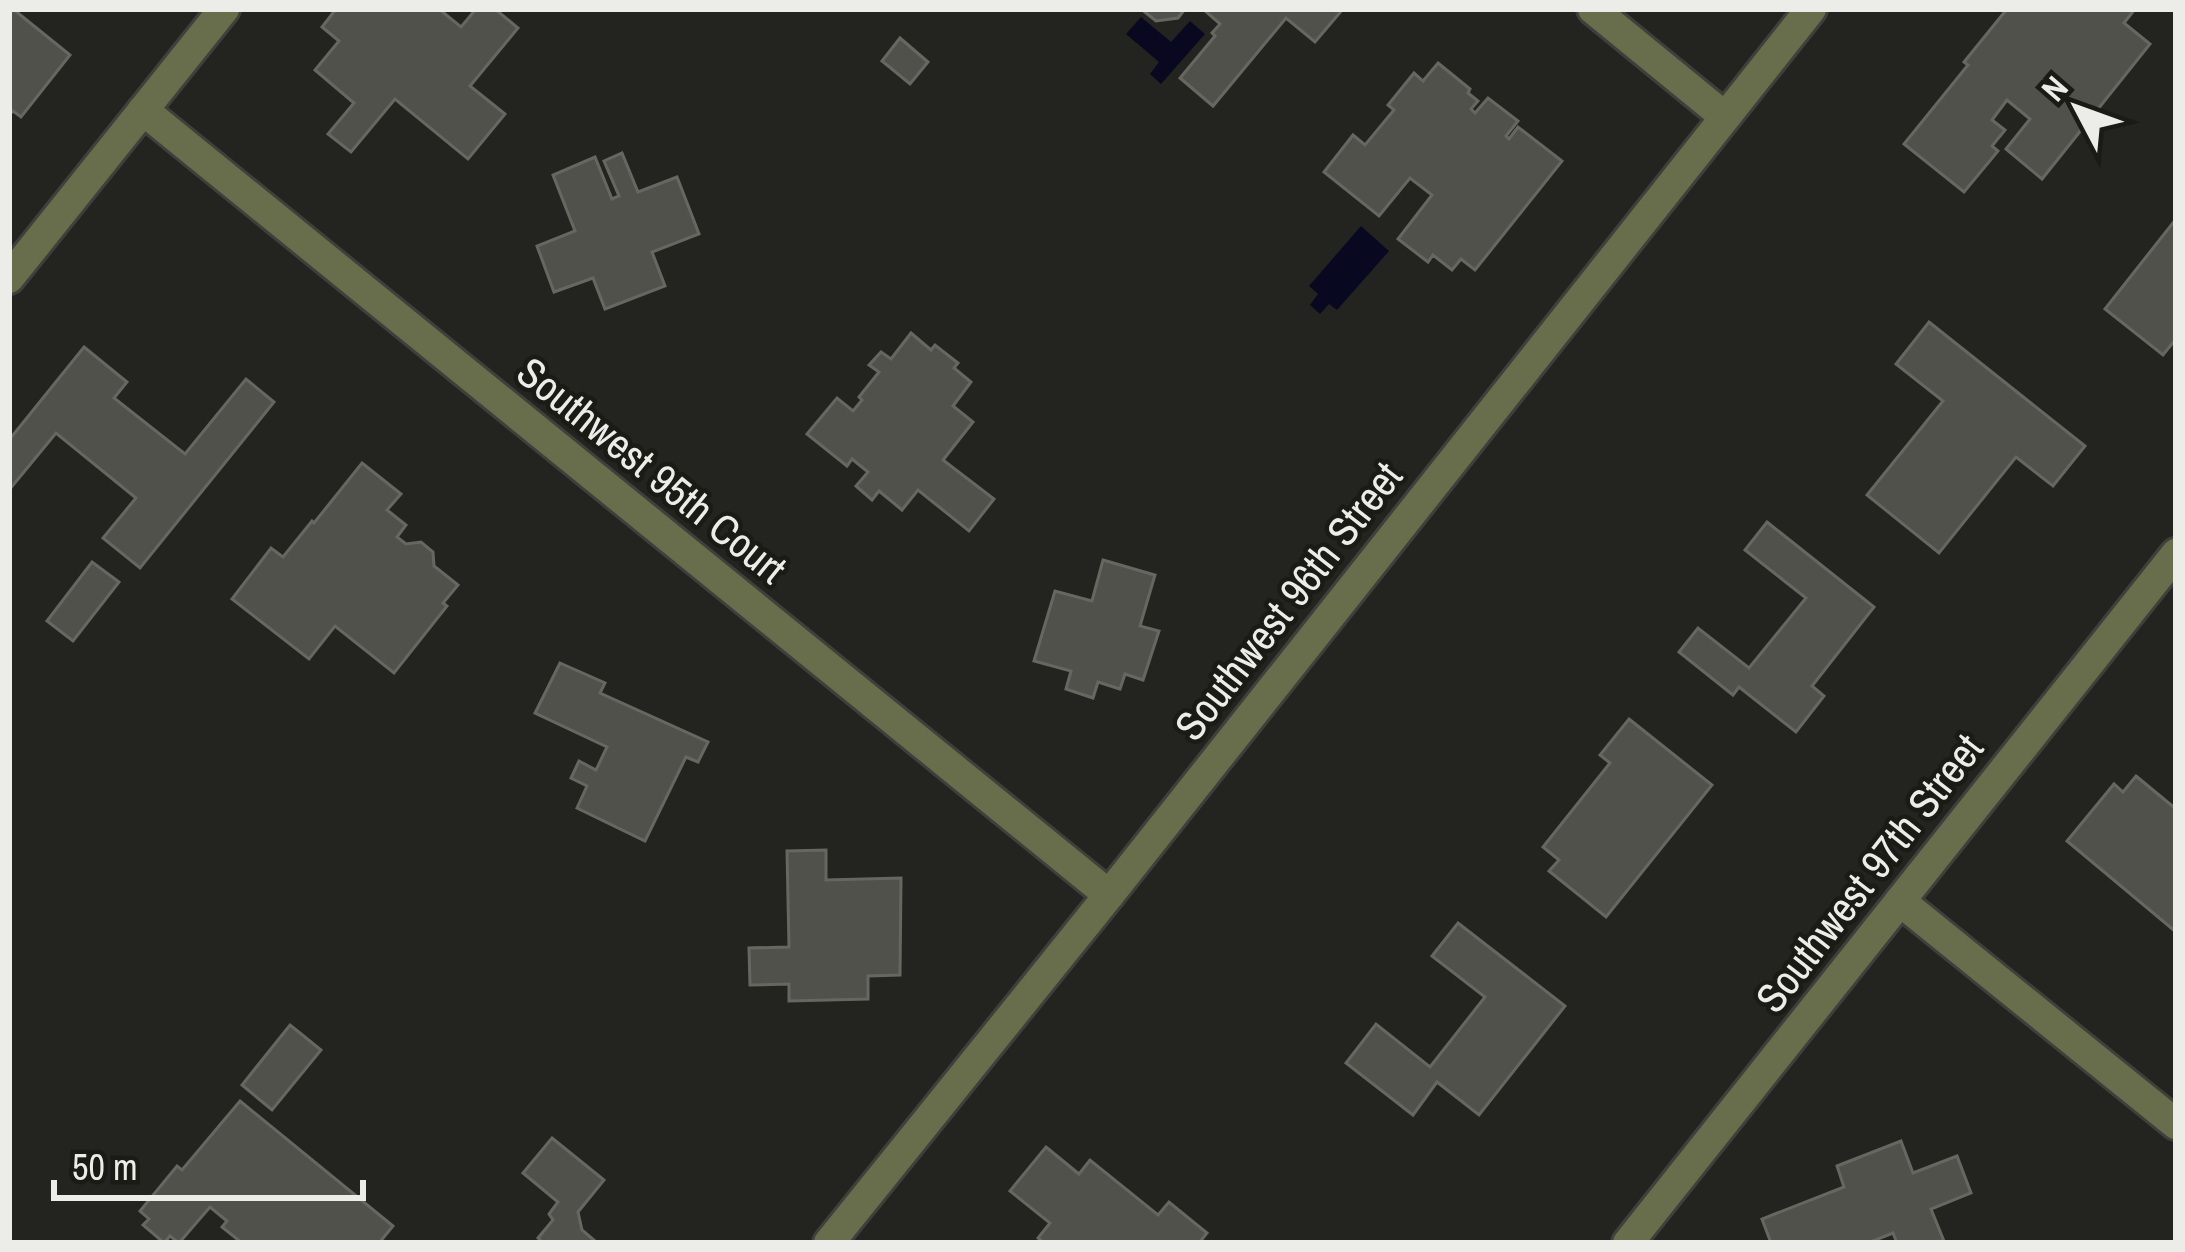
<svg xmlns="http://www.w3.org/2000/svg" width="2185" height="1252" viewBox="0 0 2185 1252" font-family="'Archivo Narrow',sans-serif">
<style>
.water{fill:#080821}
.building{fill:#50514a;stroke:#666760;stroke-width:3}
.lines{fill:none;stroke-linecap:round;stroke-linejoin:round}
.minor-casing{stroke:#3f403b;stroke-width:36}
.minor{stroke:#686d4c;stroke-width:30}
.labels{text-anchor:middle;stroke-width:9;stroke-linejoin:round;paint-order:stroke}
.street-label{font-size:42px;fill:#ecede9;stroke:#1a1b15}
</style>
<rect width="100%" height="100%" fill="#23241f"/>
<g class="water">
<path d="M1141 17 1171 42 1190 21 1205 34 1161 84 1150 74 1159 62 1126 34Z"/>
<path d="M1361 226 1389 251 1337 310 1329 304 1320 314 1310 305 1318 294 1309 286Z"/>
</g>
<g class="building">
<path d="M9 9H13L70 55 21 117 13 111 9 115Z"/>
<path d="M336 9H439L461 27 476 9H495L518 28 470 86 505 114 468 159 395 99 351 152 328 134 354 103 315 70 339 41 322 27Z"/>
<path d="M1141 9H1185L1178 18 1156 21Z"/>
<path d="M1203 9H1343L1315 42 1286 18 1213 106 1180 78 1215 36 1212 33 1220 24Z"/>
<path d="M2007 9H2135L2124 23 2150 44 2042 179 2006 149 2030 119 2007 100 1992 120 2005 130 1992 146 1998 151 1964 192 1904 144 1968 65 1964 62Z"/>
<path d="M900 38 928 62 910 84 882 61Z"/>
<path d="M1438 63 1470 89 1468 93 1478 101 1471 109 1475 113 1488 98 1518 121 1506 136 1509 139 1518 127 1562 161 1475 270 1461 259 1452 270 1433 255 1428 262 1398 239 1432 195 1410 178 1379 216 1324 172 1353 135 1365 145 1394 110 1388 105 1414 73 1423 81Z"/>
<path d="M622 153 638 192 677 177 699 234 652 252 665 286 605 309 593 278 554 292 537 246 575 231 553 175 595 157 612 199 619 196 604 161Z"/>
<path d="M2176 219V339L2163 355 2105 309Z"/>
<path d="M1929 322 2085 446 2053 486 2016 457 1939 553 1867 495 1943 401 1896 364Z"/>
<path d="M911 333 931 350 935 345 958 363 954 368 971 382 953 406 973 422 943 460 994 499 969 531 918 490 902 510 879 491 872 500 856 486 868 472 852 459 847 466 807 434 837 398 853 411 862 400 859 397 879 372 869 365 881 352 891 359Z"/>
<path d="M84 347 127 382 114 398 185 454 246 379 274 402 140 568 103 538 136 498 56 433 9 490V440Z"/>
<path d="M362 463 401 494 387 510 406 525 397 537 406 544 421 542 433 552 434 566 458 585 443 603 447 606 394 673 335 626 309 659 232 599 271 548 283 557 312 521 314 523Z"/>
<path d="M1767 522 1874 607 1812 686 1824 696 1796 732 1739 687 1733 695 1679 652 1698 628 1749 668 1806 598 1745 550Z"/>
<path d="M1103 560 1155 575 1140 626 1159 631 1143 680 1125 674 1120 689 1098 682 1093 698 1066 689 1071 671 1034 661 1055 591 1092 601Z"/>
<path d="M92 562 119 582 73 641 47 621Z"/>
<path d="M560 663 605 683 600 693 708 742 698 762 686 757 645 841 577 808 587 786 571 778 579 761 596 770 607 747 535 713Z"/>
<path d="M1629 719 1712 785 1606 917 1549 871 1559 860 1543 847 1610 763 1600 755Z"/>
<path d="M2136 776 2176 809V932L2067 841 2114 784 2123 792Z"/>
<path d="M826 850V880L901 878 900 975 868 976V999L789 1001V984L750 985 749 948 789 947 787 851Z"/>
<path d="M1458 923 1565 1006 1479 1115 1437 1082 1413 1115 1346 1063 1376 1024 1430 1067 1485 997 1432 956Z"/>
<path d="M290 1025 321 1050 272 1110 242 1085Z"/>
<path d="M240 1101 393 1226 379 1243H242L222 1227 227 1221 210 1207 179 1243 170 1236 164 1243 143 1225 149 1219 140 1211 177 1166 182 1170Z"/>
<path d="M552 1138 604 1180 578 1212 582 1230 594 1240 591 1243H538L540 1240 538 1238 553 1220 549 1214 558 1202 523 1173Z"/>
<path d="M1901 1141 1913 1173 1957 1156 1971 1193 1931 1209 1944 1241 1897 1243 1893 1233 1868 1243H1771L1762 1219 1844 1187 1837 1166Z"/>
<path d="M1046 1147 1079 1174 1090 1160 1158 1215 1169 1202 1207 1233 1199 1243H1044L1038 1238 1050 1223 1010 1191Z"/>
</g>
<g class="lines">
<g class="minor-casing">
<g id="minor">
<path d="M1593 9 1725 117"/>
<path d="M143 110 1109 895"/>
<path d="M9 278 224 9"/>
<path d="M1900 901 2176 1124"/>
<path d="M829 1243 1109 895 1811 9"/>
<path d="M1628 1243 2176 554"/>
</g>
</g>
<use href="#minor" class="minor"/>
</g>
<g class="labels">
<g class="street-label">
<text transform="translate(652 470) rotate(39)" y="15">Southwest 95th Court</text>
<text transform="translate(1288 601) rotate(-52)" y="15">Southwest 96th Street</text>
<text transform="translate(1869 873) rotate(-52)" y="15">Southwest 97th Street</text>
</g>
</g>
<rect width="2185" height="1252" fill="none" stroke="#ecede9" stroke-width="24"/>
<g transform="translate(2077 108) rotate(311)" stroke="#1a1b15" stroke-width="9" paint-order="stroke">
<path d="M0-9L21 45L0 30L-21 45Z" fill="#ecede9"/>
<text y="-18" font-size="33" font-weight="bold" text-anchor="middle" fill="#ecede9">N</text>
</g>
<path d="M54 1180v18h309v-18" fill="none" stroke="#ecede9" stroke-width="6"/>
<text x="72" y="1180" font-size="36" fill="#ecede9" stroke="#1a1b15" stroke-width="9" paint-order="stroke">50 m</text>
</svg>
